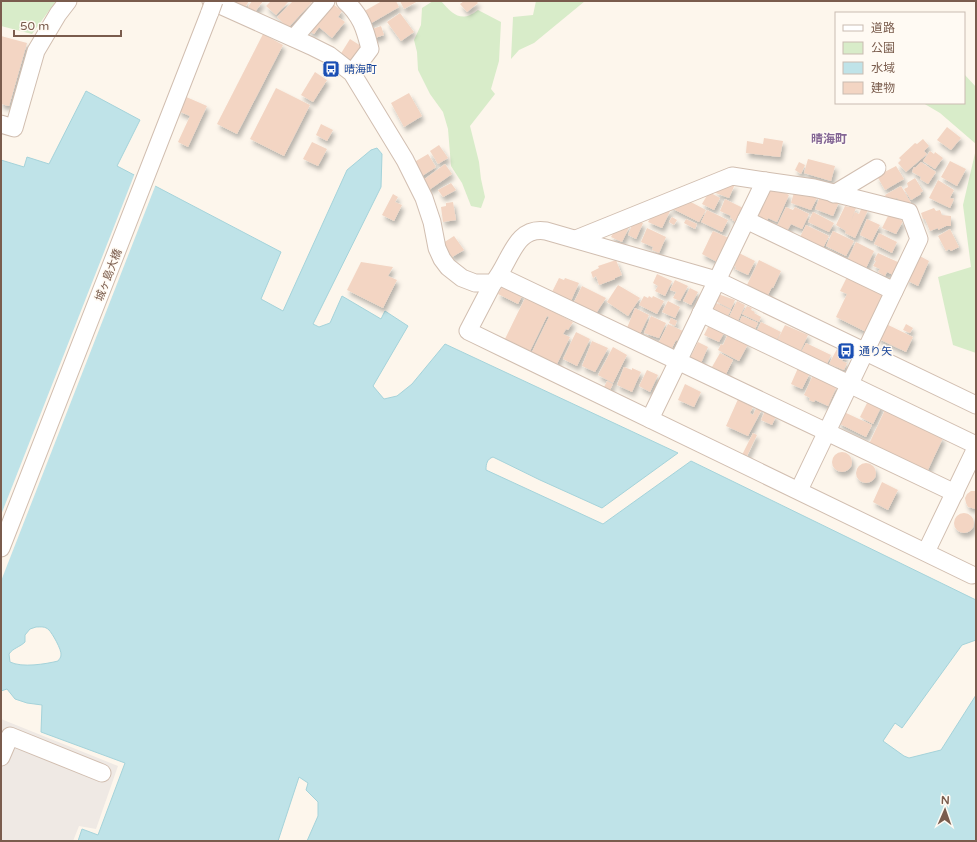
<svg xmlns="http://www.w3.org/2000/svg" width="977" height="842" viewBox="0 0 977 842" font-family="'Varela Round','Noto Sans JP',sans-serif">
<style>
.industrial{fill:#efe9e4}
.green{fill:#d8ecc9}
.water{fill:#bfe3e8;stroke:#a5d3da;fill-rule:evenodd}
.pier{fill:#fdf6ec}
.building{fill:#f3d5c3;filter:url(#shadow)}
.lines{fill:none;stroke-linecap:round;stroke-linejoin:round}
.minor-casing{stroke:#d1beb0;stroke-width:19}
.minor{stroke:#fff;stroke-width:17}
.minor-bridge-casing{stroke:#d1beb0;stroke-width:19;stroke-linecap:butt}
.minor-bridge{stroke:#fff;stroke-width:17}
.labels{text-anchor:middle;stroke-width:3;stroke-linejoin:round;paint-order:stroke}
.transit-label{font-size:11px;fill:#164399;stroke:#fffaf3;text-anchor:start}
.street-label{font-size:11px;fill:#7a5c4d;stroke:#fffaf3}
.neighbourhood-label{font-size:12px;font-weight:bold;fill:#846695;stroke:#fffaf3}
</style>
<defs>
<filter id="shadow"><feDropShadow dx="2.5" dy="4.5" stdDeviation="2" flood-color="#0004"/></filter>
</defs>
<rect width="100%" height="100%" fill="#fdf6ec"/>
<path class="industrial" d="M1 719 118 766 96 829 79 826 73 841H1Z"/>
<g class="green">
<path d="M1 1H56L32 34 1 26Z"/>
<path d="M433 1H441C453 15 462 23 478 10L501 22 499 61 491 89 495 94 470 126 479 162 481 179 485 197 481 208 471 206 462 183 451 166 448 129 443 112 430 94 418 70 417 52 414 40 421 25 422 8Z"/>
<path d="M536 1H585L534 43 519 50 511 59 513 17 533 15Z"/>
<path d="M964 74 976 87V144L940 113 923 103H964Z"/>
<path d="M976 149V353L953 345 938 277 971 267 963 205Z"/>
</g>
<path class="water" d="M86 91 140 120 117 166 281 252 261 299 283 311 347 170 371 150 377 148 382 154 381 187 313 324 319 327 330 323 342 296 381 319 385 311 408 326 373 386 384 399 397 396 412 384 445 344 678 453 602 508 540 480 493 457C487 459 486 464 486 470L603 524 691 461 976 600V640L962 645 902 728 895 723 883 741 904 756 909 758 941 750 976 695V841H307L318 816V802L306 790 308 783 299 777 278 841H78L82 829 98 835 125 763 41 732 42 705 27 703 15 699 7 689 1 691V160L24 167 27 157 49 164ZM36 627C41 627 45 626 49 630 52 633 62 650 61 655 61 658 59 659 58 661 46 664 22 668 10 662L9 654C13 648 20 647 25 642V635L30 629Z"/>
<path class="pier" d="M135 173 156 184 1 581V515Z"/>
<g class="building">
<path d="M224 1H249L242 12Z"/>
<path d="M252 1H263L255 12 248 7Z"/>
<path d="M271 1H289L276 15 266 6Z"/>
<path d="M293 1H313L288 28 277 17Z"/>
<path d="M329 1 342 11 338 17 345 22 332 38 319 27 314 34 307 29Z"/>
<path d="M382 1H396L399 7 368 25 361 13Z"/>
<path d="M400 1H418L404 9Z"/>
<path d="M464 1H476L478 3 467 12 460 4Z"/>
<path d="M400 13 414 32 401 41 387 22Z"/>
<path d="M381 26 384 35 372 39 369 30Z"/>
<path d="M263 34 283 45 237 134 217 124Z"/>
<path d="M1 36 27 43 9 106 1 104Z"/>
<path d="M350 39 361 46 351 63 340 55Z"/>
<path d="M315 72 327 80 313 102 301 95Z"/>
<path d="M276 88 310 105 284 156 250 139Z"/>
<path d="M409 93 422 116 404 127 391 103Z"/>
<path d="M184 96 207 106 188 147 178 142 190 116 178 111Z"/>
<path d="M321 124 333 130 327 141 316 135Z"/>
<path d="M947 127 961 138 951 150 937 140Z"/>
<path d="M764 138 783 141 780 157 746 153 747 141 763 144Z"/>
<path d="M923 139 929 146 924 151 927 154 906 172 898 163 901 160 899 158 915 143 917 144Z"/>
<path d="M312 142 327 149 318 166 303 159Z"/>
<path d="M439 145 448 158 438 164 430 151Z"/>
<path d="M930 151 934 154 935 152 943 158 935 169 923 161Z"/>
<path d="M428 154 436 167 419 178 411 164Z"/>
<path d="M808 159 835 166 831 181 804 173Z"/>
<path d="M950 161 966 169 957 186 941 177Z"/>
<path d="M799 162 805 165 801 174 795 170Z"/>
<path d="M921 162 936 172 928 184 920 179 921 177 912 172 914 167 915 168Z"/>
<path d="M445 164 452 174 429 190 422 181Z"/>
<path d="M896 166 904 179 885 190 877 176Z"/>
<path d="M915 178 923 191 920 193 921 194 911 200 904 189 908 187 907 183Z"/>
<path d="M938 180 954 190 950 198 954 199 950 208 929 198Z"/>
<path d="M451 183 456 190 443 197 438 190Z"/>
<path d="M735 184 729 198 713 192Z"/>
<path d="M901 186 911 203H900L897 198 889 202 885 195Z"/>
<path d="M766 188 775 192 777 189 789 195 777 222 768 218 767 221 753 215Z"/>
<path d="M795 189 818 196 811 210 791 203Z"/>
<path d="M709 192 720 198 714 210 702 204Z"/>
<path d="M393 194 398 197 395 202 402 205 394 221 382 215Z"/>
<path d="M821 194 839 202 833 216 815 209Z"/>
<path d="M725 199 745 209 738 223 732 220 733 219 730 218 731 216 720 211Z"/>
<path d="M687 200 706 210 699 222 669 207 677 201 685 205Z"/>
<path d="M453 202 456 220 443 222 441 207 446 206V203Z"/>
<path d="M845 206 849 207 850 206 856 208 851 221 855 212 859 214 862 207 868 210 855 238 845 233 846 231 836 225Z"/>
<path d="M786 207 793 210 795 207 809 214 802 229 791 224 787 231 777 226Z"/>
<path d="M934 208 936 211 940 210 942 215 951 216V226H946L938 230V228L930 231 925 219H923L921 213Z"/>
<path d="M671 209 662 228 648 222 653 213Z"/>
<path d="M707 210 728 220 722 232 701 222Z"/>
<path d="M813 212 834 223 829 232 808 222Z"/>
<path d="M889 214 903 221 896 234 882 228Z"/>
<path d="M672 217 677 220 674 225 669 222Z"/>
<path d="M686 219 697 224 695 229 684 223Z"/>
<path d="M867 219 880 225 872 241 860 235Z"/>
<path d="M634 220 643 223 636 239 628 235Z"/>
<path d="M631 223 622 242 611 237 615 230Z"/>
<path d="M806 225 829 236 823 248 800 237Z"/>
<path d="M647 228 666 237 659 253 652 250 653 247 641 242Z"/>
<path d="M950 229 959 247 951 251 949 249 946 251 938 236Z"/>
<path d="M713 231 731 239 719 263 702 254Z"/>
<path d="M833 231 854 241 846 256 826 246Z"/>
<path d="M879 233 897 242 892 253 874 244Z"/>
<path d="M454 236 464 250 452 257 443 243Z"/>
<path d="M856 242 874 251 866 268 848 259Z"/>
<path d="M739 253 755 261 748 275 735 269 736 267 730 264Z"/>
<path d="M878 253 900 263 893 275 887 272 885 276 878 272 880 269 873 266 876 261 874 260Z"/>
<path d="M918 255 929 261 918 286 906 280Z"/>
<path d="M616 260 622 275 615 278V279L599 285 596 276 593 278 591 272 599 268 598 266Z"/>
<path d="M759 260 781 271 773 288 772 287 768 295 747 285Z"/>
<path d="M361 262 393 267 388 276 397 280 383 308 347 290Z"/>
<path d="M657 274 672 281 665 296 655 291 658 286 653 283Z"/>
<path d="M848 275 885 293 866 332 836 317 847 294 840 291Z"/>
<path d="M559 278 564 280 565 278 579 283 570 303 552 292Z"/>
<path d="M675 280 688 286 680 301 673 298 676 292 670 290Z"/>
<path d="M618 285 640 298 628 316 607 302Z"/>
<path d="M506 286 523 294 518 304 498 294 502 287Z"/>
<path d="M582 286 606 298 595 315 573 304Z"/>
<path d="M690 288 698 292 691 305 683 301Z"/>
<path d="M718 294 735 300 731 309 715 301Z"/>
<path d="M526 296 551 308 550 310 573 322 568 330 566 329 563 334 570 337 556 366 531 354 549 317 547 316 529 353 504 341Z"/>
<path d="M644 296 648 298 649 296 652 298 653 296 664 301 657 314 639 305Z"/>
<path d="M668 301 680 307 675 318 662 312Z"/>
<path d="M737 301 745 305 737 323 728 319Z"/>
<path d="M714 302 731 310 726 319 717 315 719 311 711 308Z"/>
<path d="M747 306 752 308 751 310 755 312 754 313 761 317 759 322 742 314Z"/>
<path d="M635 308 649 315 640 334 627 328Z"/>
<path d="M651 316 666 323 659 338 644 333Z"/>
<path d="M742 316 758 323 755 329 748 326V327L738 325Z"/>
<path d="M671 318 677 321 675 326 669 323Z"/>
<path d="M761 322 781 332 775 343 756 333Z"/>
<path d="M710 323 725 331 719 342 704 335Z"/>
<path d="M884 323 913 337 906 352 877 338Z"/>
<path d="M668 324 683 331 678 341 676 340 672 348 659 342Z"/>
<path d="M906 324 913 328 910 333 903 330Z"/>
<path d="M785 325 808 335 799 354 776 343Z"/>
<path d="M576 332 590 339 577 366 563 359Z"/>
<path d="M728 334 748 344 739 361 718 350 721 344 723 345Z"/>
<path d="M592 341 608 348 595 372 582 366Z"/>
<path d="M698 342 708 347 701 363 691 359V356Z"/>
<path d="M806 343 831 355 826 366 800 354Z"/>
<path d="M613 347 627 355 613 383 598 375Z"/>
<path d="M837 349 846 353 842 361 847 363 844 370 829 364Z"/>
<path d="M720 353 733 360 726 374 712 367Z"/>
<path d="M624 367 632 370V368L641 372 632 392 617 385Z"/>
<path d="M798 368 810 373 802 389 791 384Z"/>
<path d="M647 370 658 375 650 392 639 386Z"/>
<path d="M813 375 837 386 828 406 815 400 814 402 809 400 810 398 804 395Z"/>
<path d="M607 381 613 384 610 390 608 391 605 389 604 387Z"/>
<path d="M685 384 701 392 694 407 678 400Z"/>
<path d="M739 397 744 400 743 403H745L748 405 749 404 754 405 750 413 753 415 757 406 762 409 748 436 726 426Z"/>
<path d="M869 399 882 405 873 424 860 417Z"/>
<path d="M885 410 943 438 927 472 869 444Z"/>
<path d="M765 411 776 416 772 425 761 420Z"/>
<path d="M844 412 872 425 866 437 838 423Z"/>
<path d="M753 433 757 435 746 458 742 455Z"/>
<circle cx="842" cy="462" r="10"/>
<circle cx="866" cy="473" r="10"/>
<path d="M882 482 898 490 888 510 873 502Z"/>
<path d="M971 491H976V509L968 507 966 503 965 498 967 494Z"/>
<circle cx="964" cy="523" r="10"/>
</g>
<g class="lines">
<g class="minor-casing">
<g id="minor">
<path d="M211 1 311 46 329 55 352 73 405 160 424 198 432 222 437 248 442 259 448 267 462 278 475 283H493C511 262 514 226 546 231L716 280 976 405"/>
<path d="M345 1C361 15 365 29 370 49L352 73"/>
<path d="M294 38 326 1"/>
<path d="M1 124 14 128 36 51 58 14 68 1"/>
<path d="M834 194 877 168"/>
<path d="M746 220 894 291"/>
<path d="M576 239 732 176 765 181"/>
<path d="M499 276 955 493"/>
<path d="M493 283 468 331 972 575"/>
<path d="M701 313 976 445"/>
<path d="M650 419 765 181 814 188 909 212 919 239 799 490"/>
<path d="M1 548 210 12"/>
<path d="M926 552 976 448"/>
<path d="M1 757 10 736 102 773"/>
</g>
</g>
<use href="#minor" class="minor"/>
<g class="minor-bridge-casing">
<path id="minor-bridge" d="M210 12 214 1"/>
</g>
<use href="#minor-bridge" class="minor-bridge"/>
</g>
<defs>
<g id="bus-square" transform="scale(0.9)"><rect x="-9" y="-9" width="18" height="18" rx="4" fill="#1a4fb4" stroke="#fffaf3"/><path d="M-5-6H5V4H4V6H2V4H-2V6H-4V4H-5ZM-3.5-4V0h7V-4ZM-3.5 1.2v1.5H-2V1.2ZM2 1.2v1.5H3.5V1.2Z" fill="#fff"/></g>
</defs>
<g fill-rule="evenodd">
<use href="#bus-square" x="331" y="69"/>
<use href="#bus-square" x="846" y="351"/>
</g>
<g class="labels">
<g class="transit-label">
<text x="344" y="73">晴海町</text>
<text x="859" y="355">通り矢</text>
</g>
<g class="street-label">
<text transform="translate(108 275) rotate(-69)" y="4">城ヶ島大橋</text>
</g>
<g class="neighbourhood-label">
<text x="829" y="143">晴海町</text>
</g>
</g>
<rect width="977" height="842" fill="none" stroke="#7a5c4d" stroke-width="4"/>
<rect x="835" y="12" width="130" height="92" fill="#fffaf3" stroke="#cabbb1"/>
<rect x="843" y="25" width="20" height="6" fill="#ffffff" stroke="#cabbb1"/>
<text x="871" y="32" font-size="12" fill="#7a5c4d">道路</text>
<rect x="843" y="42" width="20" height="12" fill="#d8ecc9" stroke="#cabbb1"/>
<text x="871" y="52" font-size="12" fill="#7a5c4d">公園</text>
<rect x="843" y="62" width="20" height="12" fill="#bfe3e8" stroke="#cabbb1"/>
<text x="871" y="72" font-size="12" fill="#7a5c4d">水域</text>
<rect x="843" y="82" width="20" height="12" fill="#f3d5c3" stroke="#cabbb1"/>
<text x="871" y="92" font-size="12" fill="#7a5c4d">建物</text>
<g transform="translate(945 810) rotate(2)" stroke="#fffaf3" stroke-width="3" paint-order="stroke">
<path d="M0-3L7 15L0 10L-7 15Z" fill="#7a5c4d"/>
<text y="-6" font-size="11" font-weight="bold" text-anchor="middle" fill="#7a5c4d">N</text>
</g>
<path d="M14 30v6h107v-6" fill="none" stroke="#7a5c4d" stroke-width="2"/>
<text x="20" y="30" font-size="12" fill="#7a5c4d" stroke="#fffaf3" stroke-width="3" paint-order="stroke">50 m</text>
</svg>
